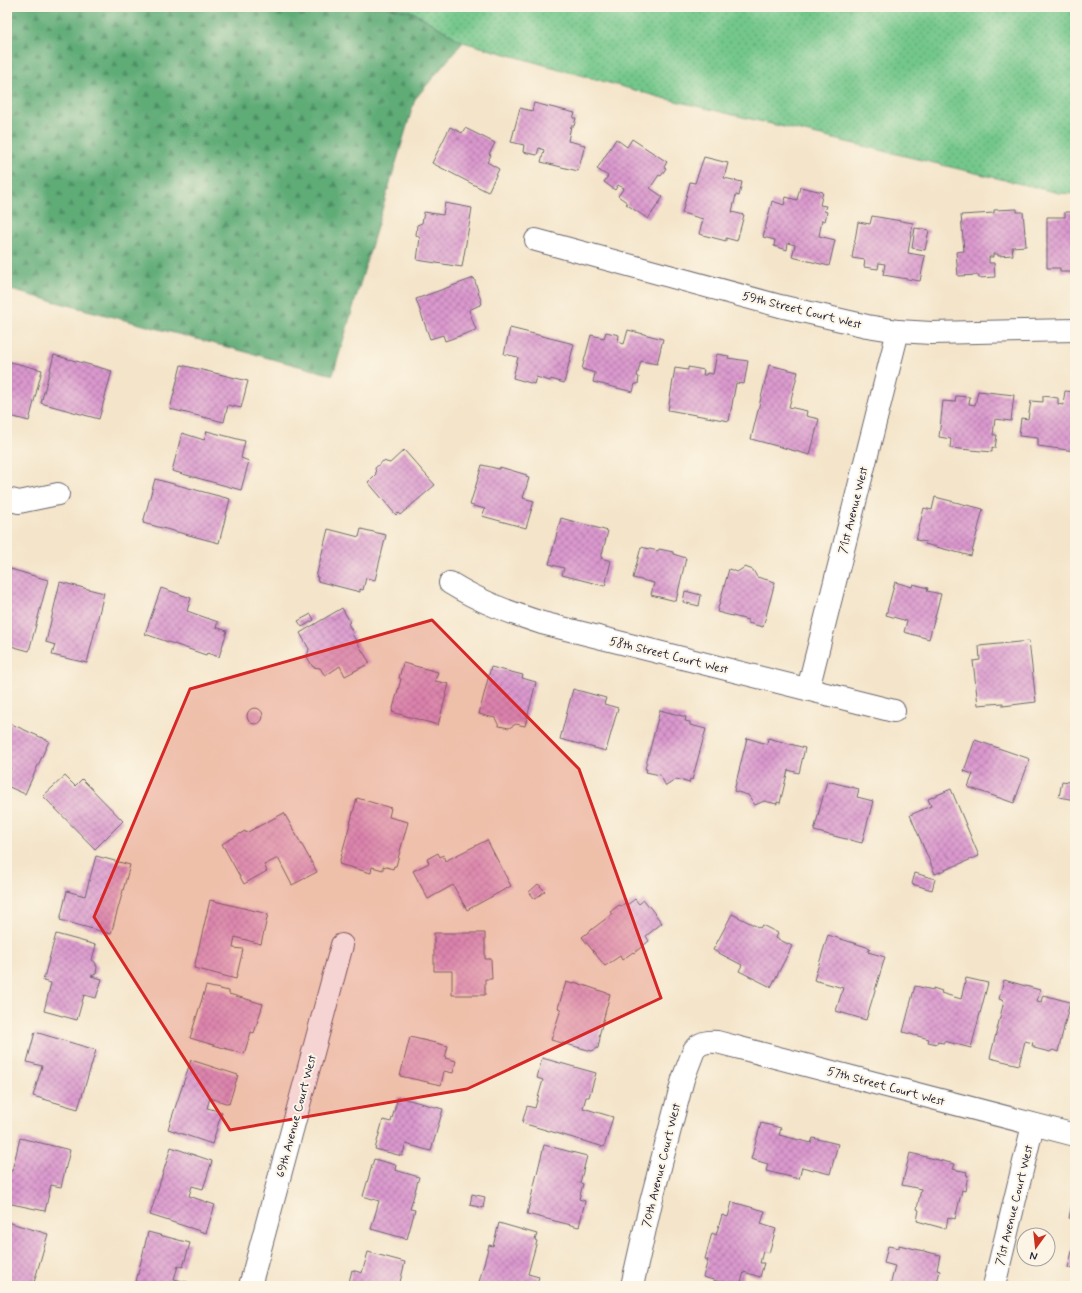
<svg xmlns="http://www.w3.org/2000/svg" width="1082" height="1293" viewBox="0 0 1082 1293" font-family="Mynerve,sans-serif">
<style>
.grass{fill:url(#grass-dots);stroke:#4a7463}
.forest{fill:url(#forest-firs);stroke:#406759}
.building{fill:url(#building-cross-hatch)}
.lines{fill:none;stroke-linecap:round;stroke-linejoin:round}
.minor-casing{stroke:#6c666d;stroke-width:24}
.minor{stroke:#fff;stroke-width:22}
.marked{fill:#d62828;fill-opacity:0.2;stroke:#d62828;stroke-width:3;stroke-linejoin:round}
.labels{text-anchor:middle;stroke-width:4;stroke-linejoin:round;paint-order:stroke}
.street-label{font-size:12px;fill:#22223b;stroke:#fcf5e5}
</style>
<defs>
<pattern id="grass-dots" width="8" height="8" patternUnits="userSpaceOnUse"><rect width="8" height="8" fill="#73c78b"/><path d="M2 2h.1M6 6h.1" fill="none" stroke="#5ea173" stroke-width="1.8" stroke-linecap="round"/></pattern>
<pattern id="forest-firs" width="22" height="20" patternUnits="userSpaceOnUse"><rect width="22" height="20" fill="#5eac77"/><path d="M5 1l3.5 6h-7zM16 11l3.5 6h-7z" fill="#4d8c63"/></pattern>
<pattern id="building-cross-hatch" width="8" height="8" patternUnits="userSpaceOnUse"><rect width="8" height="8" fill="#db99ce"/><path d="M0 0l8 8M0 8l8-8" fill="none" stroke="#b17ca8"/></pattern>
</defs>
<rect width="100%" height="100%" fill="#fcf5e5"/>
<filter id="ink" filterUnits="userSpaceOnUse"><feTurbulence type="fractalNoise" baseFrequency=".025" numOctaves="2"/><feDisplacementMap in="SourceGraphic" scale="8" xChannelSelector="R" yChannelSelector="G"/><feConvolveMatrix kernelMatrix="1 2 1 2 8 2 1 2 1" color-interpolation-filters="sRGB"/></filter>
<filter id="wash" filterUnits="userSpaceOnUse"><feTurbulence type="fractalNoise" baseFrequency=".012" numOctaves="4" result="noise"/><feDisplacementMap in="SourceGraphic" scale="16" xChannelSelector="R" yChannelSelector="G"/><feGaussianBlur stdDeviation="0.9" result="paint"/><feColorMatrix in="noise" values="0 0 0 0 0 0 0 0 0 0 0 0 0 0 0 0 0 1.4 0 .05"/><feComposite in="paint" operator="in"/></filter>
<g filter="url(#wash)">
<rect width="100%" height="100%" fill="#f4e5ca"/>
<path class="grass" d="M385 7H1075V194L1059 193 659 97 463 42 413 12Z"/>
<path class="forest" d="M7 7H385L413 12 463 42 415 99 333 375 7 289Z"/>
<g id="blocks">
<g class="building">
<path d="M534 103 575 113 573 118H576L574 126H571L568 141 585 145 578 171 541 162 544 150 539 148 537 155 523 152 524 145 511 142 520 108 532 111Z"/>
<path d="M450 127 462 133 465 128 495 143 489 154 491 155 487 162 499 169 488 192 432 163Z"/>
<path d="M616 139 627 147 632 139 667 162 664 167 666 168 661 176 659 175 650 188 663 197 648 219 626 204 628 203 618 196 624 188 618 185 615 190 604 182 608 176 597 169Z"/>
<path d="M704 157 728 163 724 178 742 182 739 196 736 195 732 212 744 215 737 241 726 238V241L699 234 703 219 682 213 690 182 695 183Z"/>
<path d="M800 187 823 192 820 205 826 206 824 211 827 212 825 221 822 220 819 236 835 240 829 266 792 257 795 245 788 243 787 250 774 246 775 240 763 237 772 201 784 205 786 197 797 200Z"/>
<path d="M445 203 472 208 462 267 417 260 420 238 416 235 417 225 422 223 424 212 443 215Z"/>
<path d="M1017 209V212H1023L1026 246 1012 247 1013 255 998 256V254H993V257H989V263H994L995 277 979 278 978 275 958 276 956 252 964 251 961 215 994 213V210Z"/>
<path d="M1065 212H1075V272H1060V268H1047V217H1065Z"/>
<path d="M872 216 913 223 908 253 925 256 920 281 883 275 885 264 879 263 878 269 864 267 865 260 852 258 858 222 870 224Z"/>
<path d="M915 228 929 230 925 250 912 248Z"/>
<path d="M474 278 482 304 469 310 476 330 445 341 443 335 430 339 416 299Z"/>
<path d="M510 328 574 344 564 383 551 379 550 381 536 377 534 384 513 378 518 357 504 354Z"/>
<path d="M628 330 663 339 657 364 641 361 637 376 639 377 638 384H635L633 392 593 382 595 373 582 369 591 335 604 338 606 332 619 335 618 342 624 344Z"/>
<path d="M717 354 729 356 728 358 748 361 744 384 736 383 729 421 668 410 675 368 688 370V367L704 370 703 375H706L707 373 713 374Z"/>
<path d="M54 355 112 371 99 419 41 403Z"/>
<path d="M7 361 42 370 29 421 10 416 8 427Z"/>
<path d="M181 365 248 381 241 408 228 405 224 422 170 409Z"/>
<path d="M769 365 798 372 789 407 807 411 806 416 819 419 810 455 751 439Z"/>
<path d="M978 391 1014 395 1011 421 995 419 993 435H997L995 448 992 447V452L950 448 951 439 939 437 943 401 955 402 956 396 970 397 969 404 975 405Z"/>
<path d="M1065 391 1075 392V451L1038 446V438L1019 436 1021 418 1028 419 1031 401 1043 402V396L1058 398V404L1063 405Z"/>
<path d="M207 431 245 441 241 458 249 461 241 490 172 471 182 433 204 440Z"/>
<path d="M404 450 435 485 400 515 398 513 396 515 368 482 376 474 375 468 383 461 390 463Z"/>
<path d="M482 465 499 469 500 467 527 475 526 477 529 478 523 498 534 501 526 528 482 516 485 509 470 505Z"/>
<path d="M155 479 230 499 219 543 143 523Z"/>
<path d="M935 497 983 509 971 556 925 544 926 542 916 540 924 508 932 510Z"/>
<path d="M561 518 608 531 601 558 611 561 605 586 562 575 564 568 549 564Z"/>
<path d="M328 529 359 537 361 529 386 535 375 580 366 578 363 590 360 589V592L317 581 318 577H316Z"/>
<path d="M641 547 658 551 659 549 673 552V554L686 558 676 601 651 595 654 583 633 578Z"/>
<path d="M745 567 753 570 757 577 775 582 763 627 748 623V620L717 612 729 569 737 572Z"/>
<path d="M7 568 48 580 29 651 7 645Z"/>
<path d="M60 582 104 593 87 663 52 655 55 645 46 642Z"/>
<path d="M895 582 912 587 913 584 928 588 927 591 941 594 929 639 904 632 907 621 886 615Z"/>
<path d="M161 588 191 598 187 611 218 622 216 627 227 631 219 657 207 653 206 655 145 634Z"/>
<path d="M685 591 701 595 699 606 683 602Z"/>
<path d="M342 608 350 622 348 623 353 633 352 634 370 663 345 676 340 666 325 676 320 668 313 667 307 657 309 649 300 633Z"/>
<path d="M311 614 314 620 302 627 298 621Z"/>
<path d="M1029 641 1036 702 1003 706V703L978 705 973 661 980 660 979 646Z"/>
<path d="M403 663 438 672 435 681 449 684 438 725 392 712 401 679 399 678Z"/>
<path d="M491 667 523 675 522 678 536 682 525 726 516 724 509 728 499 726 495 718 479 714Z"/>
<path d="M573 689 606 698 604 704 618 708 606 751 560 739Z"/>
<circle cx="255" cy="716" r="8"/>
<path d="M660 710 686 717 685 721 690 722V725L706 729 692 780 690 779 689 783 677 779 666 786 660 775 646 772 647 769H645Z"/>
<path d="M7 722 49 741 25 794 7 786V777L11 768 7 766Z"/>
<path d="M747 738 767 744 768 738 805 748 799 773 788 770 780 803 777 802V804L764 801 755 805 748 795 734 791Z"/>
<path d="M975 740 1030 759 1014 803 968 787 973 774 964 771Z"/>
<path d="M65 776 75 786 82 779 123 821 95 849 43 796Z"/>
<path d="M827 781 859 789 857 797 873 801 862 843 814 831Z"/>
<path d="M1062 781 1075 783V800L1059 797Z"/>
<path d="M951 789 979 856 935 874 910 815 931 806 928 799Z"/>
<path d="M357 798 391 808 389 817 408 822 396 866H394L393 869 383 866V870L372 867 371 873 339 864Z"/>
<path d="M284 813 317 872 292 885 278 858 264 865 267 871 244 884 222 844 245 831 246 833Z"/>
<path d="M487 840 511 886 467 910 453 885 428 899 413 871 429 863 427 859 438 853 440 857 443 855 445 861Z"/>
<path d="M96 856 130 865 111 934 60 920 67 891 85 896Z"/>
<path d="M915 873 935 879 932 890 912 884Z"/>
<path d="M538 884 545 891 535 899 529 892Z"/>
<path d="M635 899 639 904 644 900 662 923 646 936 649 941 634 953 633 952 622 960 620 956 605 966 582 937 612 914 610 912 619 905 621 906 625 903 627 905Z"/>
<path d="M210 900 268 914 261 944 235 937 233 948 243 949 236 979 194 968Z"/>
<path d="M732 914 760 928 762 925 778 933 776 938 792 946 771 987 739 971 742 965 713 950Z"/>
<path d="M434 933H485V959H491L492 979H485V995H452V971H434Z"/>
<path d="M56 934 96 945 92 960 95 962 97 967 96 974 91 976 102 979 96 998 84 995 77 1020 44 1011 51 983 43 981Z"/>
<path d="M828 935 870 948 868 952 885 957 866 1020 836 1011 843 988 814 980Z"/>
<path d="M966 978 988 983 971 1048 944 1041V1043L937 1042V1044L928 1042 929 1039 903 1032 915 986 933 990V988L942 991 941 993 961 999Z"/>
<path d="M1004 980 1040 990 1037 1001 1041 1002 1043 995 1070 1002 1058 1052 1053 1050 1051 1051 1050 1052 1034 1048 1035 1046H1032L1033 1043 1025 1041 1019 1065 990 1058 1004 1001 999 999Z"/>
<path d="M566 982 573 984 574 982 610 994 599 1036 600 1038 598 1048 592 1051 551 1040 561 1009 558 1008Z"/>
<path d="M206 986 229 991V994L263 1004 254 1033 251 1032 244 1054 190 1038Z"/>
<path d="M35 1032 96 1050 78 1109 33 1096 42 1066 27 1062Z"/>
<path d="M410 1037 448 1046 445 1058 456 1061 453 1073 444 1071 441 1085 400 1076Z"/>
<path d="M542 1058 596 1073 589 1097H586L583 1108 613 1117 604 1147 522 1123 527 1106 535 1108 543 1080 537 1078Z"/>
<path d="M191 1060 238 1075 229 1104 210 1098 207 1108 222 1112 212 1144 168 1129Z"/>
<path d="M398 1097 443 1109 431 1151 406 1144 402 1156 375 1149 383 1120 391 1122Z"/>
<path d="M761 1123 781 1128 779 1135 811 1143 813 1138 838 1144 830 1174 802 1167 799 1179 766 1171 768 1164 751 1159Z"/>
<path d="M20 1138 70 1150 61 1187 51 1185 45 1211 7 1203V1170L12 1171Z"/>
<path d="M544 1145 587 1156 580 1183 583 1184 579 1199 585 1201 579 1227 527 1214Z"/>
<path d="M171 1147 212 1161 203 1189 192 1186 189 1196 215 1205 206 1233 150 1215Z"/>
<path d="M910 1153 955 1164 953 1169 967 1172 966 1175H968L965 1191 962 1190 955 1219 948 1217 946 1229 917 1221 919 1210 917 1209 921 1189 902 1185Z"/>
<path d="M374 1159 396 1165 395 1170 419 1177 410 1209 415 1210 407 1239 371 1229 379 1201 363 1196Z"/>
<path d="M472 1194 485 1197 483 1208 470 1205Z"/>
<path d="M1074 1195H1075V1220L1069 1218Z"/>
<path d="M732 1202 765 1211 761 1224 776 1229 769 1253 763 1251 760 1263H764L760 1277 744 1272 740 1286H734L703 1277 708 1260 705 1259 712 1233 716 1235 722 1215 728 1217Z"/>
<path d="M7 1222 48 1234 33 1286H7Z"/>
<path d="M499 1223 537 1234 535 1240 537 1241 528 1274 539 1277 536 1286H478L489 1245 493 1246Z"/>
<path d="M148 1232 190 1243 183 1267 178 1266 174 1279 191 1283 190 1286H135Z"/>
<path d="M1074 1243 1075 1244V1269L1068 1268Z"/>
<path d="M899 1245 940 1255 937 1270 940 1271 936 1286H890L895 1266 884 1263 888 1246 899 1248Z"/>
<path d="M368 1252 405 1262 399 1286H348L352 1270 362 1273Z"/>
</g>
</g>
</g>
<g filter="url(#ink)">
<use href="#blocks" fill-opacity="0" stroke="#6c666d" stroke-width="1"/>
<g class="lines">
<g class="minor-casing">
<g id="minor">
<path d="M536 240 780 306 867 326 898 331 931 333 1075 330"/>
<path d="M7 499 19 502 58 494"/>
<path d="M450 583C481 602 508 612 542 623L894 711"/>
<path d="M808 689 898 331"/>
<path d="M250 1286 342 945"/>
<path d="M632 1286 651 1202 683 1079 694 1050C699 1043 708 1041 717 1042L1075 1135"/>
<path d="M994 1286 1033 1125"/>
</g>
</g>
<use href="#minor" class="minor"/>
</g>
</g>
<path class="marked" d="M432 620 579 769 661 998 467 1089 230 1130 94 917 190 689Z"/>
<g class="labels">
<g class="street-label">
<text transform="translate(802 310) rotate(14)" y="4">59th Street Court West</text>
<text transform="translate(853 510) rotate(-76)" y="4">71st Avenue West</text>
<text transform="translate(669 655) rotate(14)" y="4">58th Street Court West</text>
<text transform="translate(886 1086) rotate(15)" y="4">57th Street Court West</text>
<text transform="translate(296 1116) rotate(-75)" y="4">69th Avenue Court West</text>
<text transform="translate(661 1165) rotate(-76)" y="4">70th Avenue Court West</text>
<text transform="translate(1014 1205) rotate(-76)" y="4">71st Avenue Court West</text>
</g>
</g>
<rect width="1082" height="1293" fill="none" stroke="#fcf5e5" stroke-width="24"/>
<g transform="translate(1036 1247) rotate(195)"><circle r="19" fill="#fcf5e5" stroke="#a5a1a1"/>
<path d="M0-3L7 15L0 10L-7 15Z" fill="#c8321e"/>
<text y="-6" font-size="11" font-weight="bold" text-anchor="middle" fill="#22223b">N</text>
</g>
</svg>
